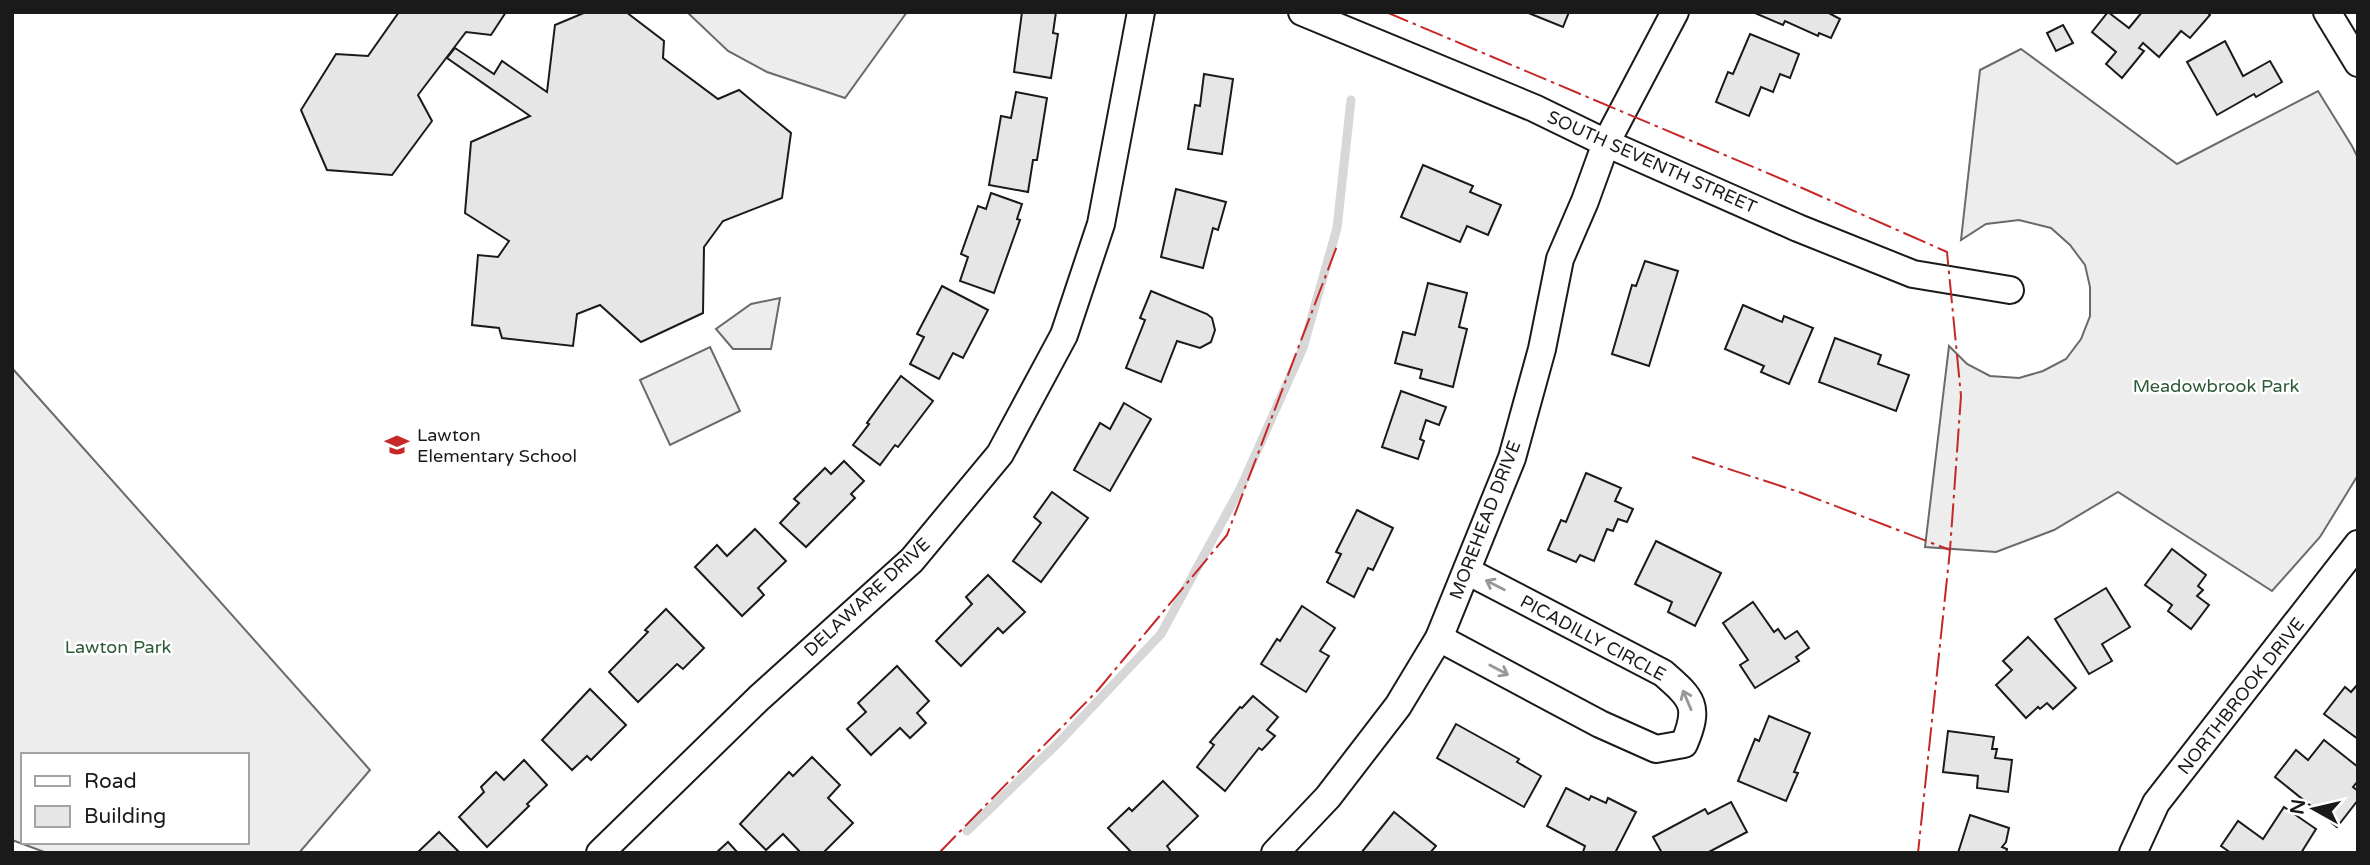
<svg xmlns="http://www.w3.org/2000/svg" width="2370" height="865" viewBox="0 0 2370 865" font-family="'Varela Round',sans-serif">
<style>
.built{fill:#ededed;stroke:#6a6a6a;stroke-width:2;fill-rule:evenodd}
.lines{fill:none;stroke-linecap:round;stroke-linejoin:round}
.stream{stroke:#d7d7d7;stroke-width:9}
.building{fill:#e6e6e6;stroke:#1a1a1a;stroke-width:2}
.minor-casing{stroke:#1a1a1a;stroke-width:30}
.minor{stroke:#fff;stroke-width:26}
.power{stroke:#c62828;stroke-width:2;stroke-dasharray:24 5 3.5 5;stroke-linecap:butt}
.oneway{stroke:#989898}
.labels{text-anchor:middle;stroke-width:5;stroke-linejoin:round;paint-order:stroke}
.street-label{font-size:18px;fill:#1a1a1a;stroke:#fff}
.park-label{font-size:18px;fill:#2b5a34;stroke:#fff}
.poi-label{font-size:18px;fill:#1a1a1a;stroke:#fff;text-anchor:start}
</style>
<rect width="100%" height="100%" fill="#fff"/>
<g class="built">
<path d="M687 12H907L845 98 767 72 728 51Z"/>
<path d="M2021 49 2177 164 2318 91 2352 146 2358 158V475L2320 537 2272 591 2118 492 2054 530 1996 552 1925 547 1949 346 1967 364 1990 376 2019 378 2043 371 2066 359 2081 339 2090 316V287L2085 265 2070 245 2051 228 2019 220 1986 224 1961 240 1980 70Z"/>
<path d="M780 298 771 349H733L716 329 751 304Z"/>
<path d="M710 347 740 411 670 445 640 380Z"/>
<path d="M12 368 370 770 299 853H47L12 840ZM23 755H247V842H23Z"/>
</g>
<g class="lines">
<path class="stream" d="M967 831 1060 741 1161 634 1240 489 1303 348 1337 228 1351 100"/>
</g>
<g class="building">
<path d="M399 12H506L491 35 466 32 418 95 432 121 392 175 327 170 301 110 336 54 368 56Z"/>
<path d="M586 12H626L664 41 663 58 718 99 739 90 791 133 782 198 723 221 704 247 703 313 641 342 600 305 577 314 573 346 502 338 499 328 472 325 478 255 498 257 509 241 465 213 471 142 530 116 447 58 455 48 494 74 502 61 547 92 555 25Z"/>
<path d="M1022 12H1056L1053 33 1058 34 1051 78 1014 72Z"/>
<path d="M1526 12H1569L1563 27Z"/>
<path d="M1827 12 1840 19 1831 38 1819 33 1818 36 1785 21 1783 25 1755 13Z"/>
<path d="M2108 12 2129 28 2142 12H2207L2210 15 2190 38 2181 31 2159 57 2143 43 2139 48 2144 51 2122 78 2106 64 2116 52 2092 32Z"/>
<path d="M2063 25 2073 43 2056 51 2047 33Z"/>
<path d="M1750 34 1799 54 1790 78 1780 74 1773 92 1761 87 1749 116 1716 102 1728 72 1733 74Z"/>
<path d="M2225 41 2243 76 2270 61 2282 82 2256 97 2254 94 2217 115 2187 62Z"/>
<path d="M1204 74 1233 79 1222 154 1188 149 1195 105 1200 106Z"/>
<path d="M1016 92 1047 98 1037 160H1033L1028 192 989 185 1001 116 1011 118Z"/>
<path d="M1423 165 1473 186 1470 192 1501 205 1488 235 1467 226 1460 242 1401 217Z"/>
<path d="M1176 189 1226 202 1218 230 1213 228 1203 268 1161 257Z"/>
<path d="M991 193 1022 204 1017 219 1020 220 994 293 960 281 968 257 961 254 978 206 986 209Z"/>
<path d="M1645 261 1678 271 1649 366 1612 354 1632 285 1636 286Z"/>
<path d="M1428 283 1467 293 1459 327 1467 329 1453 387 1420 378 1422 370 1395 363 1403 332 1415 335Z"/>
<path d="M942 286 988 310 963 358 953 353 939 379 910 364 924 337 917 334Z"/>
<path d="M1151 291 1207 314 1212 318 1215 330 1211 342 1200 348 1177 341 1161 382 1126 368 1145 320 1140 318Z"/>
<path d="M1743 305 1782 322 1784 316 1813 328 1789 384 1761 372 1764 366 1725 349Z"/>
<path d="M1835 338 1881 355 1878 364 1909 375 1896 411 1819 382Z"/>
<path d="M901 376 933 401 898 447 895 445 880 465 853 445 869 424 867 423Z"/>
<path d="M1401 391 1446 407 1439 425 1426 420 1420 439 1424 441 1418 459 1382 447Z"/>
<path d="M1124 403 1151 419 1110 491 1074 470 1100 423 1110 429Z"/>
<path d="M844 461 864 481 851 494 855 498 806 547 780 523 799 503 794 499 825 468 831 474Z"/>
<path d="M1586 473 1621 488 1615 501 1633 509 1627 522 1618 519 1613 531 1607 529 1594 561 1580 555 1576 562 1548 550 1561 520 1566 522Z"/>
<path d="M1052 492 1088 518 1041 582 1013 561 1041 523 1034 517Z"/>
<path d="M1357 510 1393 528 1373 570 1368 568 1354 597 1327 582 1341 554 1336 552Z"/>
<path d="M755 529 786 561 758 588 764 595 742 616 695 567 717 545 727 556Z"/>
<path d="M1656 541 1721 573 1695 626 1668 612 1672 602 1635 584Z"/>
<path d="M2172 549 2206 575 2198 586 2203 590 2197 596 2209 605 2191 629 2168 611 2172 605 2145 585Z"/>
<path d="M988 575 1025 612 1003 633 998 628 961 666 936 641 972 604 966 597Z"/>
<path d="M2106 588 2130 627 2102 644 2112 661 2089 674 2055 619Z"/>
<path d="M1753 602 1774 632 1778 629 1785 639 1797 631 1809 648 1796 657 1799 661 1755 688 1740 665 1748 660 1723 623Z"/>
<path d="M1302 606 1335 628 1320 651 1329 656 1306 692 1261 664 1277 639 1280 641Z"/>
<path d="M666 609 704 648 683 669 677 664 638 702 609 672 648 632 645 630Z"/>
<path d="M2028 637 2076 688 2053 709 2047 703 2040 709 2038 707 2026 718 1996 685 2012 670 2003 661Z"/>
<path d="M897 666 929 701 917 713 926 723 910 738 900 728 871 755 847 729 866 712 858 703Z"/>
<path d="M2358 684V739L2324 714 2345 687 2351 692Z"/>
<path d="M590 689 626 725 591 760 587 756 572 770 542 740Z"/>
<path d="M1253 696 1278 717 1267 730 1275 736 1262 750 1259 748 1225 791 1197 767 1214 745 1210 742 1240 707 1242 708Z"/>
<path d="M1769 716 1810 733 1794 772 1798 773 1786 801 1738 781 1755 739 1759 741Z"/>
<path d="M1456 724 1519 759 1517 762 1541 776 1524 807 1437 758Z"/>
<path d="M1948 731 1994 737 1992 749H1997L1995 758 2012 760 2008 792 1977 788 1978 776 1943 772Z"/>
<path d="M2324 740 2358 767V781L2353 787 2358 791V800L2337 827 2275 777 2296 750 2308 760Z"/>
<path d="M812 757 840 785 828 798 853 823 823 853H801L783 834 766 850 740 824 789 772 793 776Z"/>
<path d="M524 760 547 785 527 804 529 806 487 847 459 817 484 792 481 787 496 772 504 780Z"/>
<path d="M1163 781 1198 816 1167 846 1170 850 1168 853H1132L1108 828 1129 808 1132 811Z"/>
<path d="M1566 788 1589 800 1591 796 1606 803 1608 798 1636 812 1615 853H1585L1583 852 1585 846 1547 826Z"/>
<path d="M1731 802 1747 832 1707 853H1662L1653 837 1705 809 1708 814Z"/>
<path d="M2284 807 2316 829 2301 853H2231L2221 846 2238 821 2263 839Z"/>
<path d="M1394 812 1436 846 1430 853H1361Z"/>
<path d="M1970 815 2009 828 2006 842 2002 847 2007 849 2006 853H1958Z"/>
<path d="M439 832 460 853H417Z"/>
<path d="M728 842 738 853H716Z"/>
</g>
<g class="lines">
<g class="minor-casing">
<g id="minor">
<path d="M1302 12 1534 108 1606 143 1798 228 1913 274 2010 290"/>
<path d="M2327 12 2358 63"/>
<path d="M1439 638 1600 724 1656 749 1684 744C1700 706 1693 699 1663 673L1467 571"/>
<path d="M600 853 759 698 912 560 1000 454 1064 335 1101 224 1141 12"/>
<path d="M1275 853 1328 797 1398 706 1439 638 1512 458 1542 349 1560 259 1585 201 1606 143 1675 12"/>
<path d="M2133 853 2156 803 2358 544"/>
</g>
</g>
<use href="#minor" class="minor"/>
<g class="power">
<path d="M1386 12 1784 180 1947 252 1961 396 1950 550 1918 853"/>
<path d="M1692 457 1799 492 1950 550"/>
<path d="M939 853 1098 690 1227 535 1337 246"/>
</g>
</g>
<defs><path id="oneway-shaft" d="M-6 0H5M1.5-3L5.5 0L1.5 3" fill="none" stroke-width="1.6" stroke-linecap="round" stroke-linejoin="round" transform="scale(1.75)"/></defs>
<g class="oneway">
<use href="#oneway-shaft" transform="translate(1495 585) rotate(-153)"/>
<use href="#oneway-shaft" transform="translate(1499 670) rotate(28)"/>
<use href="#oneway-shaft" transform="translate(1687 700) rotate(-113)"/>
</g>
<defs>
<g id="school-bare" transform="scale(1.89)"><path d="M0-5L7-2L0 1L-7-2ZM-4 1L0 2.5L4 1V4Q0 6-4 4Z" fill="#c62828" stroke="#fff" stroke-width="2.5" paint-order="stroke"/></g>
</defs>
<g fill-rule="evenodd">
<use href="#school-bare" x="397" y="445"/>
</g>
<g class="labels">
<g class="street-label">
<text transform="translate(1652 162) rotate(24)" y="6">SOUTH SEVENTH STREET</text>
<text transform="translate(1485 520) rotate(-69)" y="6">MOREHEAD DRIVE</text>
<text transform="translate(867 597) rotate(-43)" y="6">DELAWARE DRIVE</text>
<text transform="translate(1593 638) rotate(28)" y="6">PICADILLY CIRCLE</text>
<text transform="translate(2241 696) rotate(-52)" y="6">NORTHBROOK DRIVE</text>
</g>
<g class="park-label">
<text x="2216" y="392">Meadowbrook Park</text>
<text x="118" y="653">Lawton Park</text>
</g>
<g class="poi-label">
<text x="417" y="441">Lawton<tspan x="417" dy="21">Elementary School</tspan></text>
</g>
</g>
<rect width="2370" height="865" fill="none" stroke="#1a1a1a" stroke-width="28"/>
<rect x="21" y="753" width="228" height="91" fill="#ffffff" stroke="#a3a3a3" stroke-width="2"/>
<rect x="35" y="776" width="35" height="10" fill="#ffffff" stroke="#a3a3a3" stroke-width="2"/>
<text x="84" y="788" font-size="21" fill="#1a1a1a">Road</text>
<rect x="35" y="806" width="35" height="21" fill="#e6e6e6" stroke="#a3a3a3" stroke-width="2"/>
<text x="84" y="823" font-size="21" fill="#1a1a1a">Building</text>
<g transform="translate(2314 809) rotate(278)" stroke="#ffffff" stroke-width="5" paint-order="stroke">
<path d="M0-5L12 26L0 18L-12 26Z" fill="#1a1a1a"/>
<text y="-10" font-size="19" font-weight="bold" text-anchor="middle" fill="#1a1a1a">N</text>
</g>
</svg>
